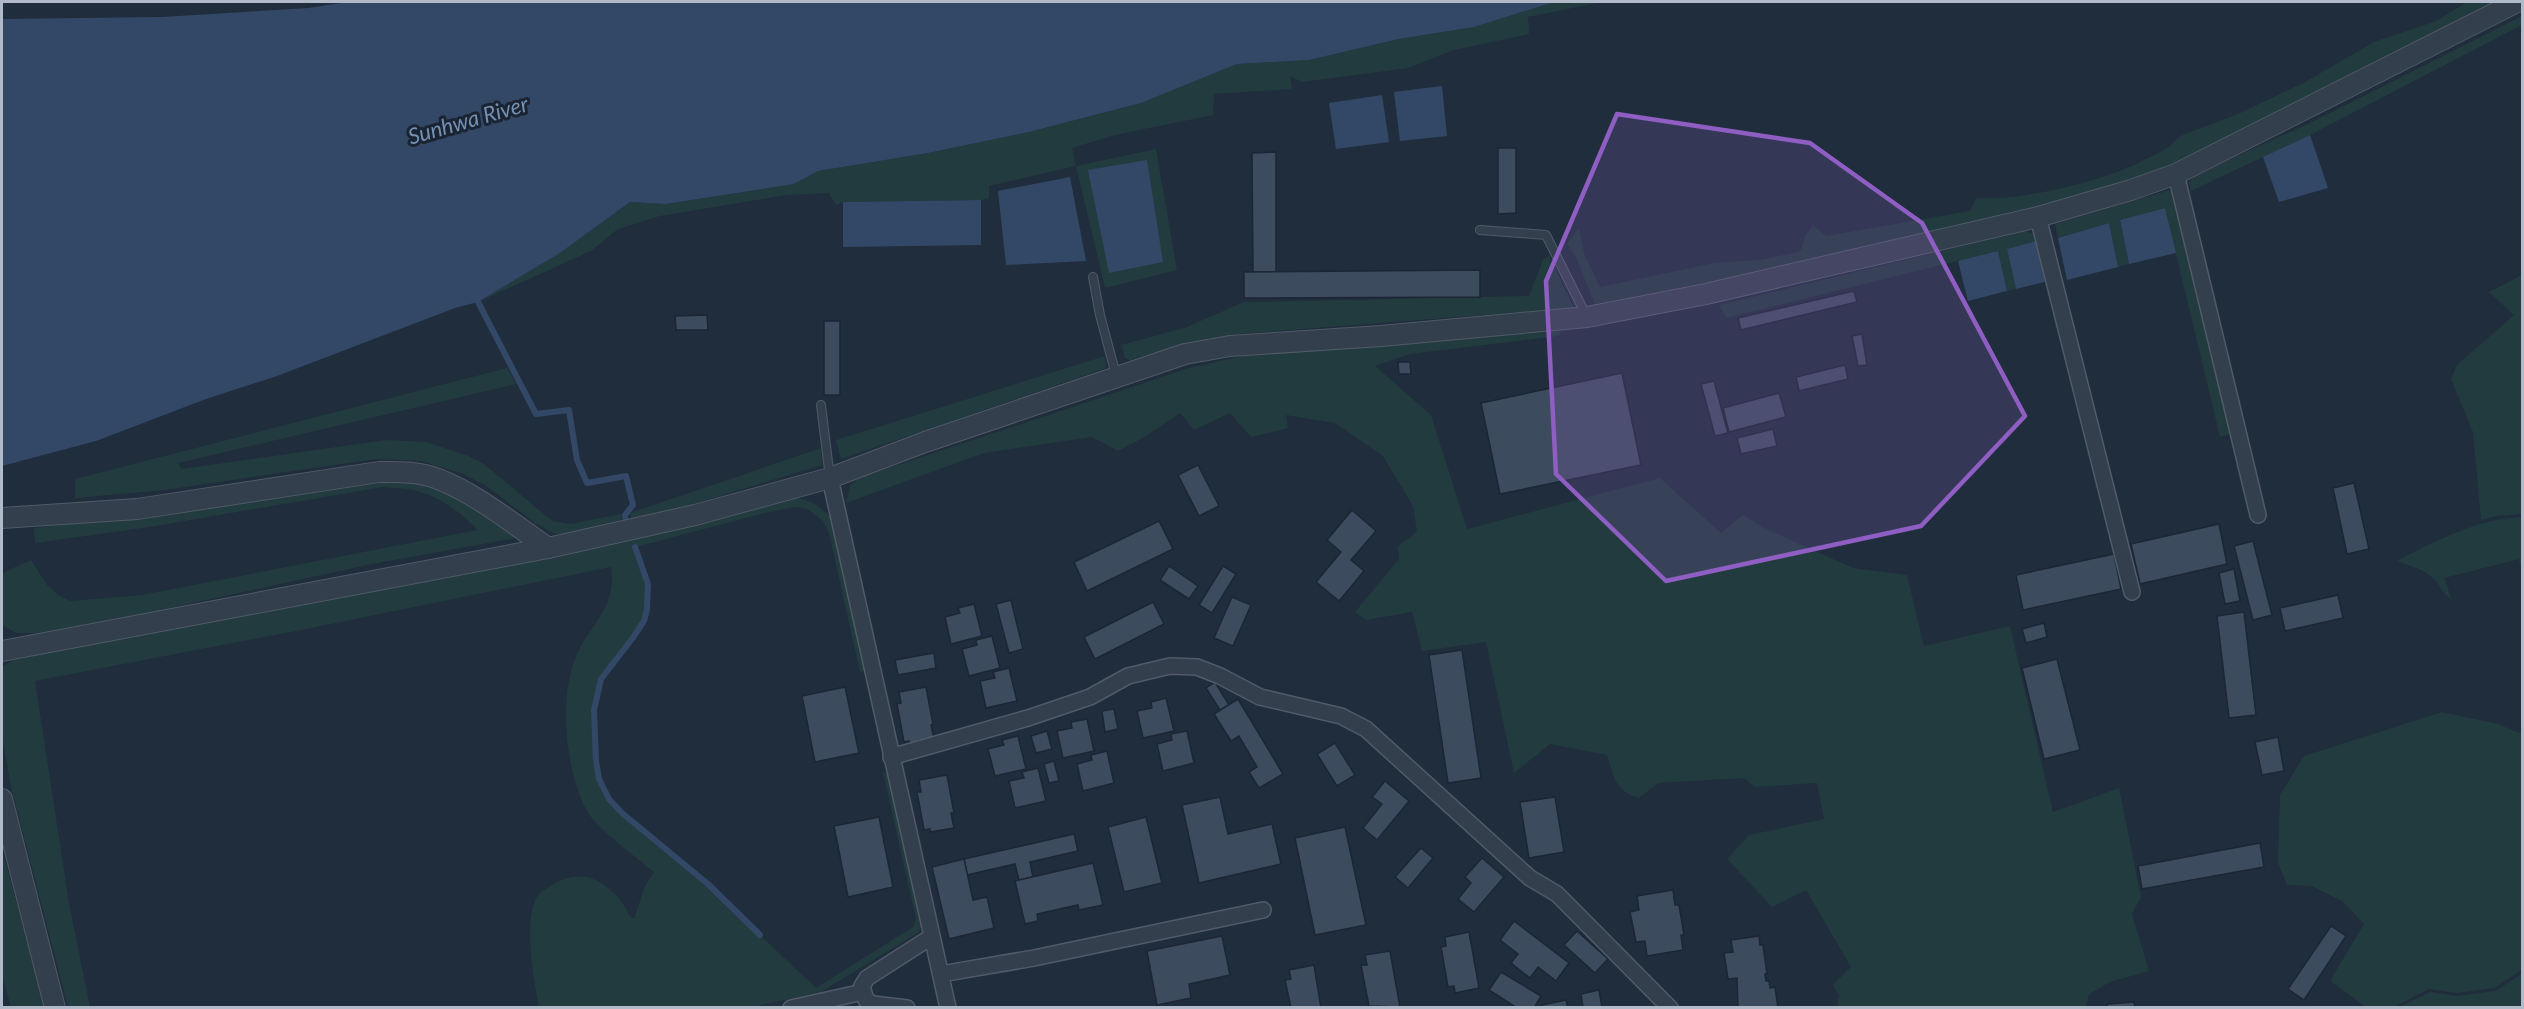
<svg xmlns="http://www.w3.org/2000/svg" width="2524" height="1009" viewBox="0 0 2524 1009" font-family="Lato,sans-serif">
<style>
.green{fill:#223b3e}
.water{fill:#324866}
.lines{fill:none;stroke-linecap:round;stroke-linejoin:round}
.stream{stroke:#324866;stroke-width:6}
.building{fill:#3c4b5d;stroke:#1c2634;stroke-width:1.5}
.service-casing{stroke:#505a68;stroke-width:10}
.minor-casing{stroke:#505a68;stroke-width:18}
.tertiary-casing{stroke:#505a68;stroke-width:22}
.service{stroke:#343f4d;stroke-width:8}
.minor{stroke:#343f4d;stroke-width:15}
.tertiary{stroke:#343f4d;stroke-width:20}
.marked{fill:#8e5ec2;fill-opacity:0.2;stroke:#8e5ec2;stroke-width:4.5;stroke-linejoin:round}
.labels{text-anchor:middle;stroke-width:6;stroke-linejoin:round;paint-order:stroke}
.water-label{font-size:22px;font-style:italic;fill:#7490b3;stroke:#1a2432}
</style>
<rect width="100%" height="100%" fill="#202d3d"/>
<g class="green">
<path d="M1554 2H1602L1528 17 1529 34 1454 50 1408 68 1302 82 1290 76 1292 89 1214 94 1213 115 1115 135 1072 148 1076 166 1156 149 1177 270 1105 288 1076 166 989 186V198L981 200 843 202 836 205 829 193 786 195 660 216 618 229 591 251 478 302 560 253 630 202 666 204 794 184 818 171 928 153 1029 132 1141 103 1237 64 1309 60 1399 39 1474 27Z"/>
<path d="M2467 2H2495L2356 75 2155 174 2036 211 1656 296 1595 304 1577 260 1567 243 1579 228 1584 253 1600 287 1714 263 1759 260 1798 252 1802 248 1805 236 1813 225 1826 236 1970 211 1976 198C2021 201 2106 181 2146 159 2153 156 2160 152 2167 148 2173 144 2177 137 2185 134L2238 114 2303 83 2374 42 2436 21Z"/>
<path d="M2522 16V25L2310 135 2191 191 2189 183 2195 175 2314 121Z"/>
<path d="M2170 190 2176 197 2232 433 2220 437 2165 208 2120 220 2129 264 2118 267 2109 223 2058 238 2055 224Z"/>
<path d="M2025 231 2035 234 2037 241 2007 249 2016 289 2007 291 1998 251 1726 318 1719 305Z"/>
<path d="M1549 256 1574 308 1239 334 1193 342 1130 360 1125 358 1121 345 1184 328 1244 302 1529 296 1543 260Z"/>
<path d="M2522 275V514L2496 516 2481 520 2473 432 2451 379 2457 365 2514 315 2489 292Z"/>
<path d="M1561 330 1559 336 1410 354 1375 366 1431 415 1467 529 1660 478 1721 533 1743 515 1762 527 1853 568 1907 575 1924 646 2010 626 2053 812 2119 788 2141 897 2132 914 2149 971 2110 982 2089 994 2086 1006 1837 1007 1839 995 1833 985 1851 967 1806 890 1772 907 1727 859 1749 835 1824 819 1817 783 1755 787 1744 778 1658 783 1639 798C1615 791 1614 777 1607 755L1550 744 1514 773 1486 642 1422 651 1412 612 1366 620 1355 612 1399 559 1398 546 1417 532 1413 506 1383 456 1335 423 1286 415 1288 428 1251 437 1230 413 1194 430 1180 413 1143 438 1118 451 1092 437 984 453 846 503 850 486 859 478 1189 368 1243 356Z"/>
<path d="M1105 356 1106 368 841 459 836 440Z"/>
<path d="M507 368 516 384 178 463 181 469 386 440 426 442 468 456 484 464 552 521 571 524 621 514 622 525 576 535 555 534 535 523 485 485 463 474 421 461 375 459 165 490 75 498V479Z"/>
<path d="M821 448 822 465 631 523 630 513Z"/>
<path d="M369 479 417 480 459 498 516 538 372 564 142 614 38 633H16L2 625V573L31 560 47 585 57 594 70 601 142 595 477 530C462 513 440 497 417 491 406 488 394 488 383 487L150 527 35 543 34 528 135 517Z"/>
<path d="M789 497C809 499 820 505 833 520L867 670 860 672 829 533 823 521 807 509 797 507 773 511 636 547 634 545 637 562 646 585V609L642 621 631 638 599 679 593 710V738L598 780 608 800 621 814 707 885 816 988 913 927 916 919 883 772 891 776 922 924 919 932 821 992 752 1007H539C534 981 521 914 540 893 543 890 549 888 552 885 562 878 574 875 587 877 601 880 617 894 624 905 628 911 628 916 634 919L645 886 654 872C636 857 601 832 589 814 565 776 558 695 577 654 592 622 617 606 611 567L306 629 35 681 69 903 90 1007H68L11 787 2 736V667L15 659 631 539Z"/>
<path d="M2522 517V573L2519 559 2444 578 2452 600C2444 594 2441 589 2436 581 2427 570 2410 566 2397 561 2437 540 2477 519 2522 517Z"/>
<path d="M2442 712 2498 724 2522 734V970L2494 988 2457 993 2429 989 2394 1007H2366L2330 981 2364 924 2343 902 2312 886 2287 885 2278 863 2280 795 2304 756Z"/>
<path d="M2 849 45 1007H11L2 976Z"/>
<path d="M2522 974V1007H2399L2430 992 2457 996 2495 991Z"/>
</g>
<g class="water">
<path d="M348 2H1554L1474 27 1399 39 1309 60 1237 64 1141 103 1029 132 928 153 818 171 794 184 666 204 630 202 560 253 478 302 455 308 277 376 206 399 96 441 2 466V19L162 17 308 8Z"/>
<path d="M1442 86 1447 136 1400 141 1394 92Z"/>
<path d="M1382 95 1389 142 1336 149 1329 103Z"/>
<path d="M2310 135 2328 188 2279 202 2263 157Z"/>
<path d="M1147 160 1163 262 1109 273 1088 170Z"/>
<path d="M1070 177 1086 261 1006 265 998 191Z"/>
<path d="M981 200V245L843 247V202Z"/>
<path d="M2165 208 2176 253 2129 264 2120 220Z"/>
<path d="M2109 223 2118 267 2067 280 2058 238Z"/>
<path d="M2037 241 2048 281 2016 289 2007 249Z"/>
<path d="M1998 251 2007 291 1968 301 1958 261Z"/>
</g>
<g class="lines">
<g class="stream">
<path d="M478 302 536 414 569 410 577 460 587 483 626 476 633 505 625 515 626 524"/>
<path d="M635 547 648 584 647 609 644 621 632 639 601 679 594 710 596 761 599 779 609 799 622 813 708 884 760 935"/>
</g>
</g>
<g class="building">
<path d="M1498 148H1516V213L1498 214Z"/>
<path d="M1276 152V272H1253L1252 153Z"/>
<path d="M1480 270V297L1244 298V272Z"/>
<path d="M1854 291 1857 302 1741 330 1738 318Z"/>
<path d="M707 315 708 330H676L675 316Z"/>
<rect x="824" y="321" width="16" height="74"/>
<path d="M1862 334 1867 365 1858 366 1852 336Z"/>
<path d="M1398 362H1410L1411 374H1399Z"/>
<path d="M1845 365 1848 379 1799 391 1796 377Z"/>
<path d="M1622 373 1641 465 1500 494 1481 403Z"/>
<path d="M1714 381 1728 433 1715 436 1701 384Z"/>
<path d="M1779 393 1786 417 1729 432 1723 408Z"/>
<path d="M1773 429 1777 446 1741 454 1737 438Z"/>
<path d="M1198 465 1219 506 1199 516 1178 475Z"/>
<path d="M2354 483 2369 549 2347 554 2333 488Z"/>
<path d="M1352 510 1376 531 1351 560 1364 571 1339 601 1316 582 1341 552 1327 540Z"/>
<path d="M1159 521 1173 549 1087 591 1074 562Z"/>
<path d="M2219 524 2227 564 2140 584 2131 544Z"/>
<path d="M2253 541 2272 615 2253 620 2234 546Z"/>
<path d="M2114 554 2121 589 2023 610 2016 575Z"/>
<path d="M1169 566 1198 586 1189 599 1160 580Z"/>
<path d="M1223 566 1236 574 1212 613 1199 605Z"/>
<path d="M2234 569 2240 601 2225 604 2219 573Z"/>
<path d="M2338 595 2343 618 2285 631 2280 608Z"/>
<path d="M1232 597 1251 605 1233 646 1214 638Z"/>
<path d="M1011 600 1023 649 1009 653 996 604Z"/>
<path d="M1153 602 1164 624 1095 659 1084 637Z"/>
<path d="M974 604 982 636 951 644 945 617 960 613 958 608Z"/>
<path d="M2244 612 2256 715 2229 718 2217 616Z"/>
<path d="M2044 623 2047 637 2026 643 2022 629Z"/>
<path d="M992 636 1000 668 969 676 962 649 977 645 976 640Z"/>
<path d="M1462 650 1481 778 1448 783 1429 655Z"/>
<path d="M934 653 936 668 898 675 895 660Z"/>
<path d="M2057 659 2080 750 2044 759 2022 668Z"/>
<path d="M1009 668 1017 701 986 708 980 681 995 678 993 672Z"/>
<path d="M1215 682 1229 705 1220 710 1206 688Z"/>
<path d="M845 687 859 753 815 762 802 696Z"/>
<path d="M926 687 933 724 931 725 934 739 910 744 909 741 904 742 897 704 901 703 899 692Z"/>
<path d="M1166 698 1174 731 1143 738 1137 711 1152 708 1151 702Z"/>
<path d="M1238 699 1283 774 1259 788 1249 772 1257 767 1239 736 1231 741 1214 714Z"/>
<path d="M1114 709 1118 729 1105 732 1102 711Z"/>
<path d="M1087 719 1094 751 1063 758 1057 731 1072 728 1071 722Z"/>
<path d="M1047 731 1052 749 1036 753 1031 736Z"/>
<path d="M1187 731 1194 763 1163 771 1157 744 1172 740 1171 734Z"/>
<path d="M1018 736 1026 769 995 776 988 749 1004 745 1002 740Z"/>
<path d="M2278 737 2284 771 2262 775 2255 742Z"/>
<path d="M1335 743 1355 775 1337 786 1317 754Z"/>
<path d="M1107 751 1114 783 1083 791 1077 764 1092 760 1091 755Z"/>
<path d="M1054 761 1059 781 1049 783 1044 764Z"/>
<path d="M1038 768 1046 801 1015 808 1009 781 1024 778 1022 772Z"/>
<path d="M947 775 954 813H951L954 828 930 832V829L924 830 917 792H921L919 780Z"/>
<path d="M1385 781 1409 801 1377 840 1363 828 1382 804 1372 797Z"/>
<path d="M1220 797 1228 834 1272 824 1281 864 1199 883 1182 805Z"/>
<path d="M1555 797 1564 852 1529 858 1520 802Z"/>
<path d="M879 817 893 887 848 897 834 826Z"/>
<path d="M1146 817 1162 883 1124 892 1108 827Z"/>
<path d="M1345 827 1366 925 1315 935 1295 838Z"/>
<path d="M1074 834 1078 851 1030 862 1033 877 1019 880 1015 864 967 875 964 859Z"/>
<path d="M2260 843 2264 867 2142 889 2138 866Z"/>
<path d="M1421 848 1433 858 1408 888 1395 877Z"/>
<path d="M1482 858 1504 877 1474 912 1458 899 1471 883 1465 877Z"/>
<path d="M964 859 973 900 987 897 994 928 949 939 932 867Z"/>
<path d="M1093 863 1103 905 1079 910 1078 905 1037 914 1038 921 1025 924 1015 881Z"/>
<path d="M1673 890 1675 905H1679L1684 935H1681L1683 950 1647 956 1645 941 1636 942 1630 912 1639 910 1637 896Z"/>
<path d="M1514 921 1569 963 1556 981 1538 967 1530 978 1511 963 1518 954 1500 940Z"/>
<path d="M2331 926 2346 936 2304 1000 2288 989Z"/>
<path d="M1577 931 1608 959 1595 973 1564 945Z"/>
<path d="M1469 932 1479 988 1455 993 1454 986 1448 987 1441 947 1446 946 1445 937Z"/>
<path d="M1222 936 1230 975 1189 984 1191 998 1157 1005 1147 951Z"/>
<path d="M1759 936 1760 945H1763L1767 974H1765L1766 981H1769L1770 988 1775 987 1778 1008H1738L1737 978 1728 979 1724 953 1733 952 1731 940Z"/>
<path d="M1390 951 1400 1007 1369 1006 1361 965H1367L1365 955Z"/>
<path d="M1314 965 1321 1008H1291L1285 980 1291 979 1289 970Z"/>
<path d="M1501 972 1541 996 1534 1008H1517L1489 990Z"/>
<path d="M1599 990 1602 1008H1583L1581 994Z"/>
<path d="M1566 1000 1568 1008H1542V1005Z"/>
<path d="M2134 1002 2135 1008H2107V1004Z"/>
</g>
<g class="lines">
<g class="service-casing">
<g id="service">
<path d="M1480 230 1546 235 1586 315"/>
<path d="M1093 277 1100 315 1116 375"/>
<path d="M821 405 830 478"/>
</g>
</g>
<g class="minor-casing">
<g id="minor">
<path d="M2176 174 2258 515"/>
<path d="M2038 217 2132 592"/>
<path d="M830 478 948 1008"/>
<path d="M891 757 1028 718 1090 697 1128 676 1170 666 1197 667 1220 676 1260 697 1341 716 1366 729 1530 878 1557 894 1670 1008"/>
<path d="M941 974 1034 958 1263 910"/>
<path d="M791 1008 863 992"/>
<path d="M907 1008 873 1004 866 1000 862 986 867 978 931 937"/>
</g>
</g>
<g class="tertiary-casing">
<g id="tertiary">
<path d="M2 518 137 509 379 472C394 472 410 471 425 475 464 484 515 525 548 548"/>
<path d="M2 651 548 548 695 515 830 478 925 442 1185 354 1230 346 1381 336 1587 317 1706 294 2038 217 2131 190 2176 174 2517 2"/>
<path d="M2 799 55 1008"/>
</g>
</g>
<use href="#service" class="service"/>
<use href="#minor" class="minor"/>
<use href="#tertiary" class="tertiary"/>
</g>
<path class="marked" d="M1617 114 1810 143 1922 223 2025 416 1921 526 1666 581 1556 474 1546 281Z"/>
<g class="labels">
<g class="water-label">
<text transform="translate(468 120) rotate(-16)" y="8">Sunhwa River</text>
</g>
</g>
<rect width="2524" height="1009" fill="none" stroke="#b0bac9" stroke-width="6"/>
</svg>
